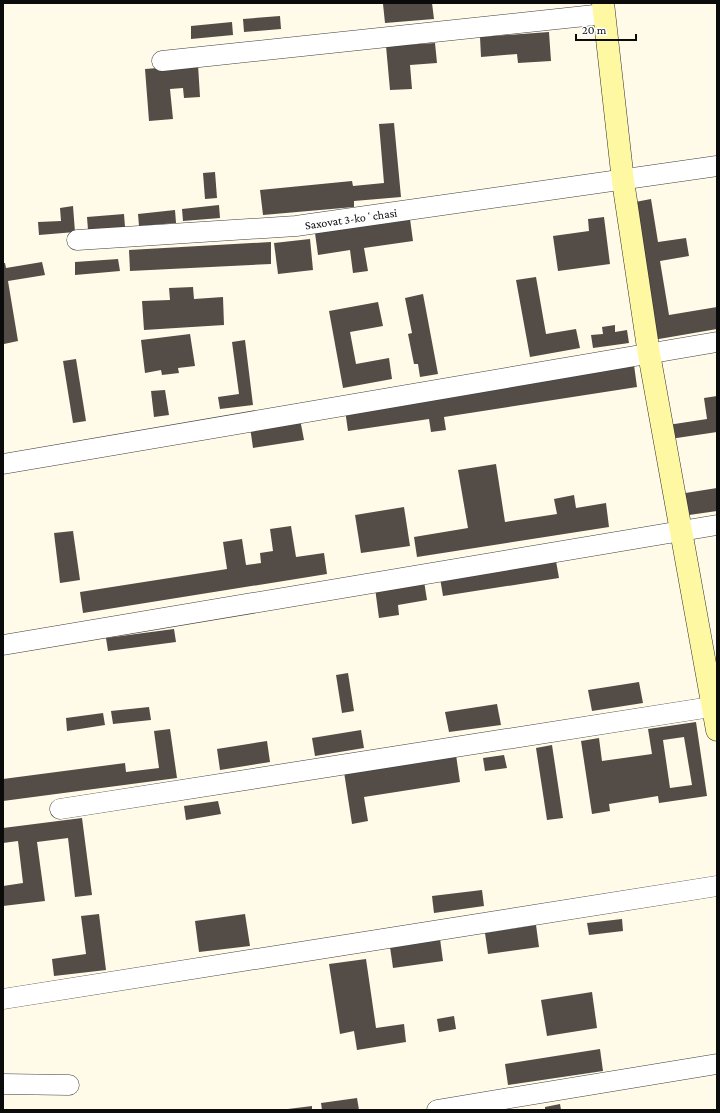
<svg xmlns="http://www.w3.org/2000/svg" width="720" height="1113" viewBox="0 0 720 1113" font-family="'Crimson Pro',serif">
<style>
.building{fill:#544c46;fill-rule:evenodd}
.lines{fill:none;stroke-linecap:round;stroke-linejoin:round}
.street-casing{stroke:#3e3e3e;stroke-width:21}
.secondary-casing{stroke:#2d2d2d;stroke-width:23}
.street{stroke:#fff;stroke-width:20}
.secondary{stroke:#fff8a3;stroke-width:22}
.labels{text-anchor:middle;stroke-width:4;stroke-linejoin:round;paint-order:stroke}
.street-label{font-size:12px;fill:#0b0b0b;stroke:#fff}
</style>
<rect width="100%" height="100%" fill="#fffbe8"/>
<g class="building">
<path d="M391 3H432L434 19 385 23 383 4Z"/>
<path d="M280 16 281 29 244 32 243 19Z"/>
<path d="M232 22 233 35 191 39V26Z"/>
<path d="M549 32 551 61 518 63 517 54 481 57 480 37Z"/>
<path d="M435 43 437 63 410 65 412 89 390 90 386 46Z"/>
<path d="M198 65 200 97 184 98 183 88 170 89 173 119 149 121 145 69Z"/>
<path d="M394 123 401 197 354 201V207L263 215 260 190 352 181 353 186 384 183 379 124Z"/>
<path d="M215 172 217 198 205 199 203 173Z"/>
<path d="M651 199 658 242 686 238 689 256 660 261 669 315 717 307V329L653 340 630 203Z"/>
<path d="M219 205 220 218 183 221 182 209Z"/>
<path d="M73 206 75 232 39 235 38 222 61 221 60 208Z"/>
<path d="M175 210 176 223 139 226 138 214Z"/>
<path d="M124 214 125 227 88 230 87 217Z"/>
<path d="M604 217 610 264 558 271 553 236 589 231 588 219Z"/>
<path d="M410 219 413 241 364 248 368 271 353 273 350 250 318 255 315 233Z"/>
<path d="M310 239 313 270 278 274 274 243Z"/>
<path d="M271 242V264L130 271 129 250Z"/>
<path d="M118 259 120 271 75 275V262Z"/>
<path d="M42 262 45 275 8 281 18 341 4 344 3 263H5L6 268Z"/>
<path d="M536 277 546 334 576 329 580 348 530 357 516 280Z"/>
<path d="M193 287 194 299 223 297 224 325 144 330 142 301 170 300 169 288Z"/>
<path d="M423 294 438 374 420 377 418 364H414L408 334 412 333 405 298Z"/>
<path d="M378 302 383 326 350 332 356 364 389 358 392 379 343 388 329 311Z"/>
<path d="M615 325V332L627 330 629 343 593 348 591 335 603 334 602 327Z"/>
<path d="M190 334 195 366 178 368 179 373 162 375 161 370 145 373 141 340Z"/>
<path d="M245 340 253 405 220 409 218 397 239 394 232 342Z"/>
<path d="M76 359 86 421 73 423 63 361Z"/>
<path d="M634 365 637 387 444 417 446 430 431 432 429 419 348 431 345 410Z"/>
<path d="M165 390 169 415 154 417 151 391Z"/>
<path d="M717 396V432L670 439 668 425 707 419 704 398Z"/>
<path d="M300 419 304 440 253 448 250 427Z"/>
<path d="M496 464 505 522 557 514 554 499 574 495 576 508 606 503 609 527 417 557 414 537 468 528 458 470Z"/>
<path d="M717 488V511L682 516 679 494Z"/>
<path d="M404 507 410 546 361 553 355 515Z"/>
<path d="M291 526 296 557 324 553 327 574 83 613 80 592 227 569 223 542 242 539 246 565 261 563 260 553 273 551 270 529Z"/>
<path d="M73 531 80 580 60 583 54 533Z"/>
<path d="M556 561 559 578 443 596 440 578Z"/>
<path d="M424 581 427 600 398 605 399 615 379 618 375 588Z"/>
<path d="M174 629 176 642 108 651 106 638Z"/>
<path d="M348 673 354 711 342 713 336 675Z"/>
<path d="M639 682 643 703 592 711 588 690Z"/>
<path d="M497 704 501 725 449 732 445 712Z"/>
<path d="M149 707 151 720 113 724 111 711Z"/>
<path d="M103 713 105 725 67 731 66 718Z"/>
<path d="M696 722 707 796 659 803 658 796 609 804 610 811 592 814 581 741 599 738 602 761 652 754 648 729ZM684 737 692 785 670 788 663 740Z"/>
<path d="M170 729 177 778 3 801V779L125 763 126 772 159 768 154 731Z"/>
<path d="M361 730 364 748 315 756 312 738Z"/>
<path d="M267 741 270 762 220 770 217 749Z"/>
<path d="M552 745 563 818 547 820 536 748Z"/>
<path d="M456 755 460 782 364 797 368 821 352 824 344 772Z"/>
<path d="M504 755 507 768 485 771 483 758Z"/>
<path d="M218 801 221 814 186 820 184 806Z"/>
<path d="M82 818 92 895 75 897 68 838 37 842 45 901 3 906V886L23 883 18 841 3 843V828Z"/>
<path d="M482 890 484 906 434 913 432 896Z"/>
<path d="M99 914 106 970 54 976 52 959 86 954 81 916Z"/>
<path d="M245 914 250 946 199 952 195 921Z"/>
<path d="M622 919 623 931 589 935 587 923Z"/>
<path d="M536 925 539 947 488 954 485 933Z"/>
<path d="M440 939 443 961 393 968 390 947Z"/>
<path d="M366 959 376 1028 404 1024 406 1042 357 1050 354 1031 340 1034 329 964Z"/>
<path d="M592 992 597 1028 547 1036 541 1000Z"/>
<path d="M454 1016 456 1029 439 1032 437 1019Z"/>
<path d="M600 1049 603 1071 508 1085 505 1064Z"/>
<path d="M357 1098 359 1110H322L321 1103Z"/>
<path d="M560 1104 561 1110H545V1107Z"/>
<path d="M312 1106V1110H288V1109Z"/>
</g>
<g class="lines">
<g class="street-casing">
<g id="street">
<path d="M162 61 604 14"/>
<path d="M77 240 296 226 717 166"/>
<path d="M3 464 717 342"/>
<path d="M3 645 717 525"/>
<path d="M60 809 717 706"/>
<path d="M3 999 717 886"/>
<path d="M3 1084 69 1085"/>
<path d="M437 1110 717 1064"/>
</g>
</g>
<g class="secondary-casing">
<path id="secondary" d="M603 3 623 181 649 354 717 730"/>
</g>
<use href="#street" class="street"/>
<use href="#secondary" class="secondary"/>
</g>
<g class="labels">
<g class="street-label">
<text transform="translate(351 219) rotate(-8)" y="4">Saxovat 3-koʻchasi</text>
</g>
</g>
<rect width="720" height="1113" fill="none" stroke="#0b0b0b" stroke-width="8"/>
<path d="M576 34v6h60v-6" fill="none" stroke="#0b0b0b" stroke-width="2"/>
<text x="582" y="34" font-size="12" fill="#0b0b0b" stroke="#ffffff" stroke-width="3" paint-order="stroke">20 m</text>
</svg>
